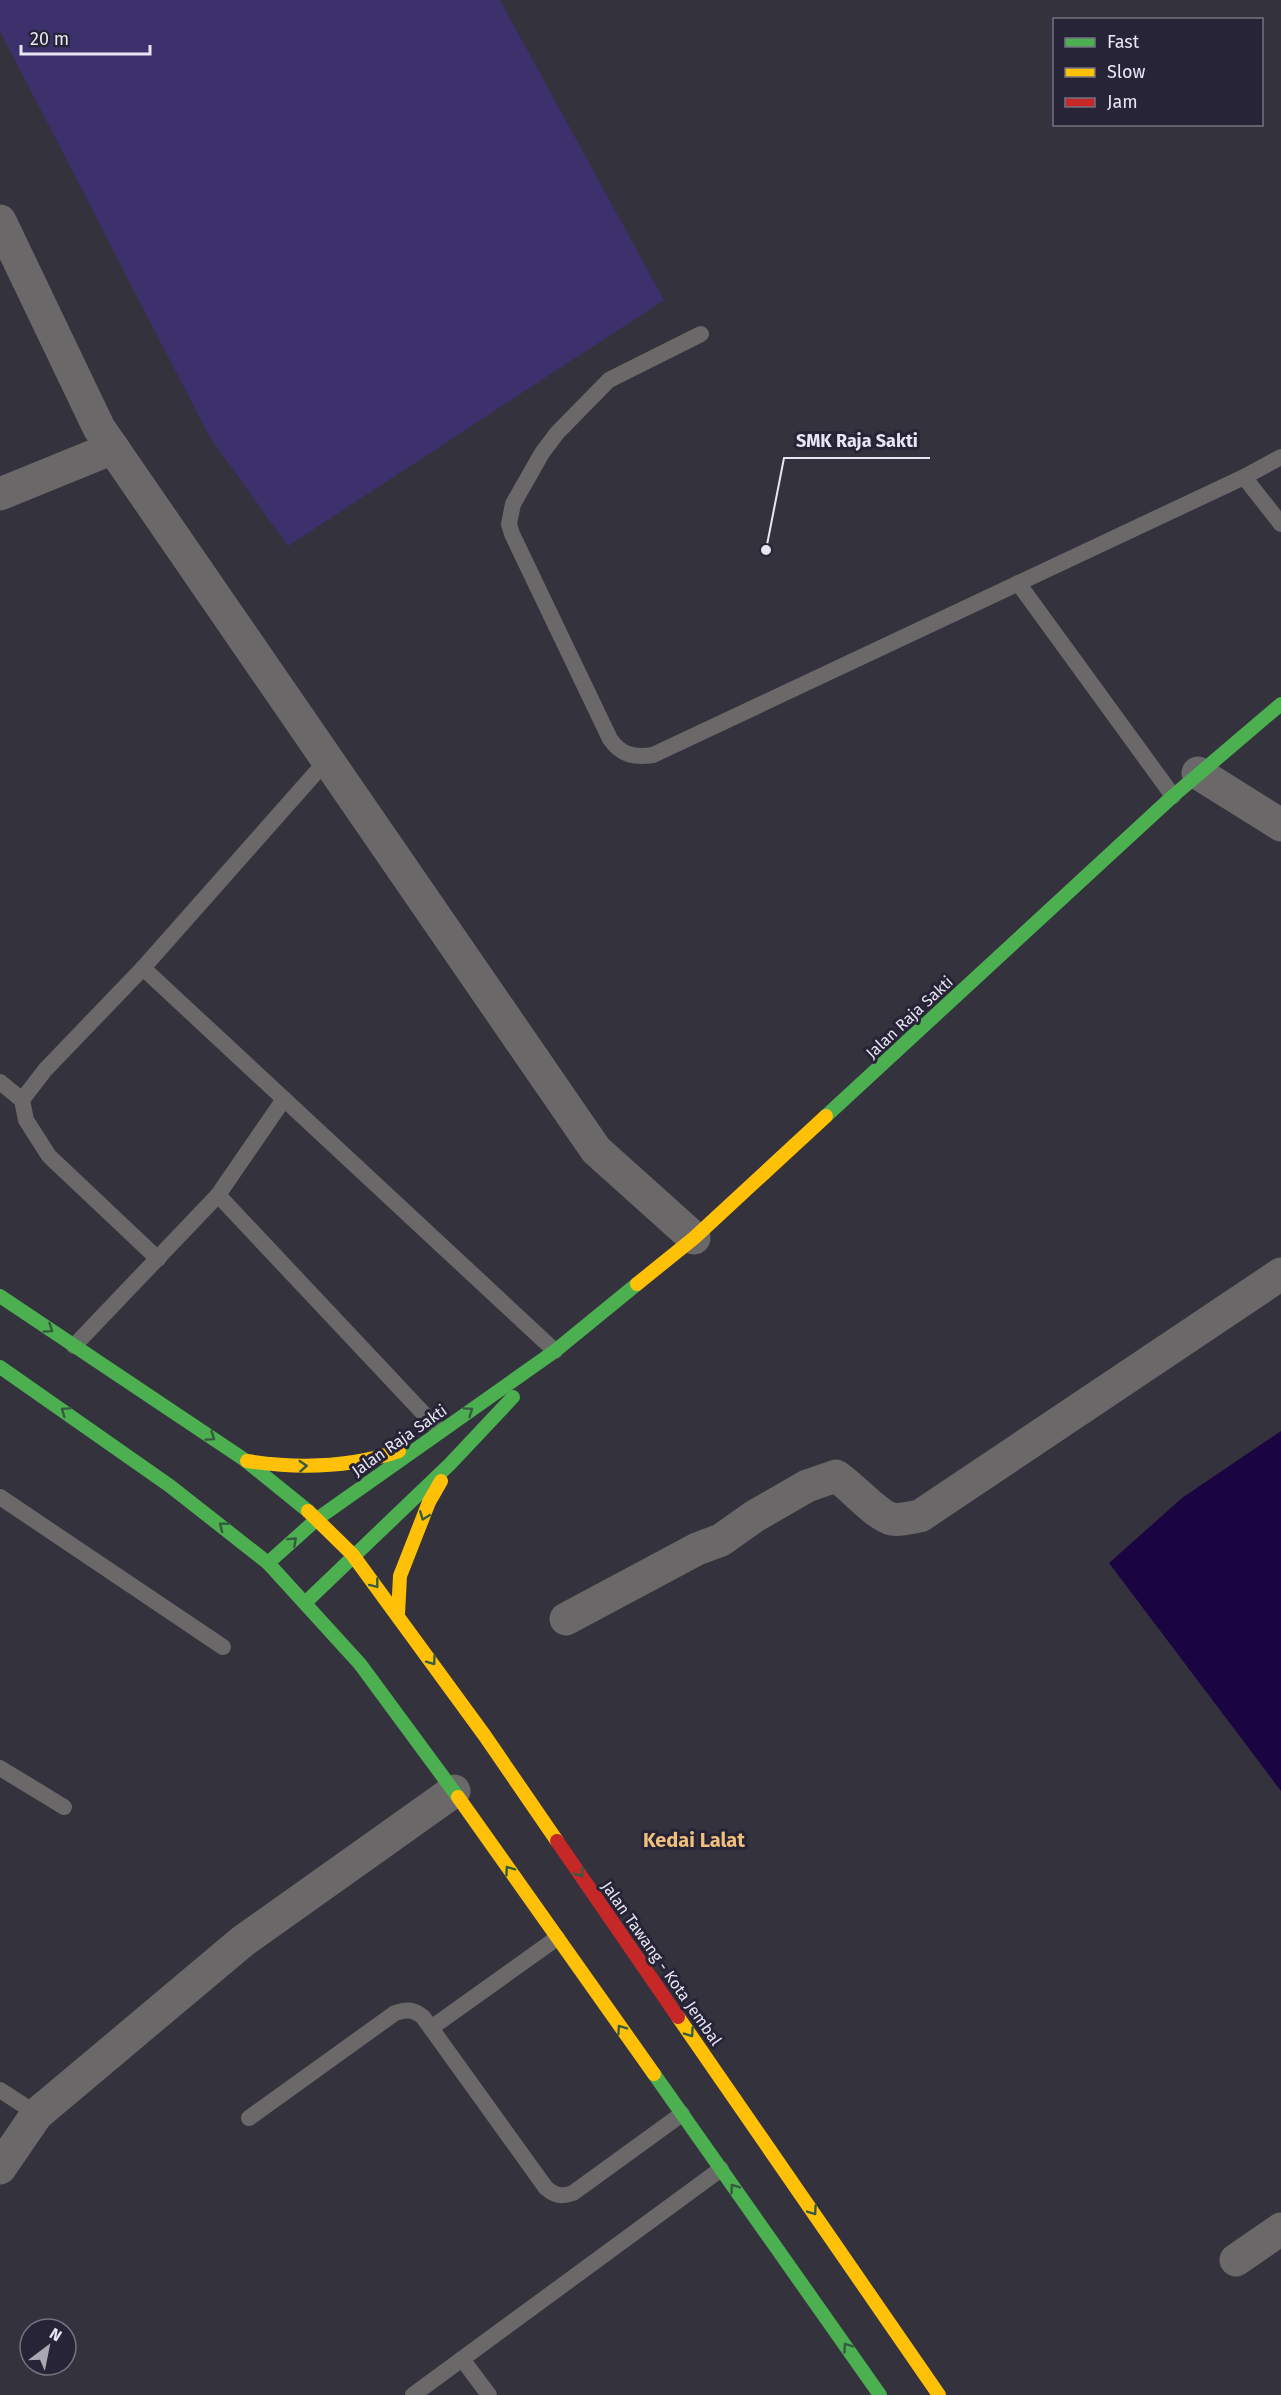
<svg xmlns="http://www.w3.org/2000/svg" width="1281" height="2395" viewBox="0 0 1281 2395" font-family="'Fira Sans',sans-serif">
<style>
.green{fill:#3c316c}
.water{fill:#1a0442}
.lines{fill:none;stroke-linecap:round;stroke-linejoin:round}
.lane{stroke:#6a6868;stroke-width:16}
.street{stroke:#6a6868;stroke-width:33}
.fast{stroke:#4caf50;stroke-width:14}
.slow{stroke:#ffc107;stroke-width:14}
.jam{stroke:#c62828;stroke-width:14}
.oneway{stroke:#355c40}
.labels{text-anchor:middle;stroke-width:6;stroke-linejoin:round;paint-order:stroke}
.street-label{font-size:16px;fill:#e7e6f2;stroke:#262436}
.quarter-label{font-size:20px;font-weight:bold;fill:#efbf7d;stroke:#262436}
.leader{fill:none;stroke:#e7e6f2;stroke-width:2}
.callout-dot{fill:#e7e6f2;stroke:#262436;stroke-width:2}
.callout-label{font-size:18px;text-anchor:middle;font-weight:bold;fill:#e7e6f2;stroke:#262436;stroke-width:6;stroke-linejoin:round;paint-order:stroke}
</style>
<rect width="100%" height="100%" fill="#34323d"/>
<path class="green" d="M0 0H500L664 300 288 546 209 436 0 31Z"/>
<path class="water" d="M1281 1431V1791L1109 1563 1182 1498Z"/>
<g class="lines">
<g class="lane">
<path d="M701 334 609 380 557 433 542 453 513 504 509 524 512 534 610 739C621 755 634 758 653 755L1244 477 1281 457"/>
<path d="M1244 477 1281 524"/>
<path d="M1018 583 1173 796"/>
<path d="M143 968 555 1351"/>
<path d="M0 1082 22 1100 45 1070 143 968 327 760"/>
<path d="M284 1099 218 1195 440 1431"/>
<path d="M22 1100 26 1120 49 1156 158 1259"/>
<path d="M74 1346 218 1195"/>
<path d="M0 1497 223 1647"/>
<path d="M0 1768 64 1807"/>
<path d="M431 2028 557 1938"/>
<path d="M0 2090 37 2114"/>
<path d="M249 2118 395 2013C407 2009 413 2009 423 2017L546 2188C556 2196 561 2197 573 2193L682 2114"/>
<path d="M413 2395 462 2359"/>
<path d="M489 2395 462 2359 721 2169"/>
</g>
<g class="street">
<path d="M0 221 99 428 596 1150 694 1238"/>
<path d="M0 494 113 448"/>
<path d="M1198 773 1281 825"/>
<path d="M566 1619 697 1549 721 1540 755 1516 807 1486 836 1476C853 1487 877 1516 892 1519 901 1521 912 1517 920 1516L1281 1274"/>
<path d="M0 2168 37 2114 243 1941 454 1791"/>
<path d="M1236 2260 1281 2229"/>
</g>
<g class="fast">
<path d="M826 1116 1173 796 1281 704"/>
<path d="M0 1296 245 1460 308 1511"/>
<path d="M0 1367 170 1486 268 1563 360 1664 458 1797"/>
<path d="M268 1563 317 1519 555 1351 637 1284"/>
<path d="M306 1602 450 1464 513 1397"/>
<path d="M654 2074 880 2395"/>
</g>
<g class="slow">
<path d="M637 1284 694 1238 826 1116"/>
<path d="M247 1461C299 1469 349 1468 399 1451"/>
<path d="M308 1511 352 1554 485 1736 557 1841"/>
<path d="M398 1614 400 1576 429 1502 441 1481"/>
<path d="M458 1797 654 2074"/>
<path d="M678 2017 939 2395"/>
</g>
<path class="jam" d="M557 1841 678 2017"/>
</g>
<defs><path id="oneway-chevron" d="M-2-3.5L2.5 0L-2 3.5" fill="none" stroke-width="1.6" stroke-linecap="round" stroke-linejoin="round" transform="scale(1.5)"/></defs>
<g class="oneway">
<use href="#oneway-chevron" transform="translate(49 1329) rotate(34)"/>
<use href="#oneway-chevron" transform="translate(65 1411) rotate(-145)"/>
<use href="#oneway-chevron" transform="translate(469 1411) rotate(-34)"/>
<use href="#oneway-chevron" transform="translate(211 1437) rotate(34)"/>
<use href="#oneway-chevron" transform="translate(303 1466) rotate(-4)"/>
<use href="#oneway-chevron" transform="translate(424 1516) rotate(111)"/>
<use href="#oneway-chevron" transform="translate(223 1526) rotate(-142)"/>
<use href="#oneway-chevron" transform="translate(293 1541) rotate(-42)"/>
<use href="#oneway-chevron" transform="translate(375 1584) rotate(52)"/>
<use href="#oneway-chevron" transform="translate(432 1661) rotate(54)"/>
<use href="#oneway-chevron" transform="translate(509 1870) rotate(-125)"/>
<use href="#oneway-chevron" transform="translate(580 1873) rotate(55)"/>
<use href="#oneway-chevron" transform="translate(621 2029) rotate(-125)"/>
<use href="#oneway-chevron" transform="translate(690 2033) rotate(55)"/>
<use href="#oneway-chevron" transform="translate(734 2188) rotate(-125)"/>
<use href="#oneway-chevron" transform="translate(813 2211) rotate(55)"/>
<use href="#oneway-chevron" transform="translate(847 2347) rotate(-125)"/>
</g>
<g class="labels">
<g class="street-label">
<text transform="translate(909 1017) rotate(-43)" y="6">Jalan Raja Sakti</text>
<text transform="translate(399 1440) rotate(-35)" y="6">Jalan Raja Sakti</text>
<text transform="translate(662 1963) rotate(55)" y="6">Jalan Tawang - Kota Jembal</text>
</g>
<g class="quarter-label">
<text x="694" y="1847">Kedai Lalat</text>
</g>
</g>
<path class="leader" d="M766 550L784 458H930"/>
<circle class="callout-dot" cx="766" cy="550" r="6"/>
<g class="callout-label">
<text x="857" y="447">SMK Raja Sakti</text>
</g>
<rect x="1053" y="18" width="210" height="108" fill="#262436" stroke="#737281" stroke-width="1.5"/>
<rect x="1065" y="38" width="30" height="9" fill="#4caf50" stroke="#737281" stroke-width="1.5"/>
<text x="1107" y="48" font-size="18" fill="#e7e6f2">Fast</text>
<rect x="1065" y="68" width="30" height="9" fill="#ffc107" stroke="#737281" stroke-width="1.5"/>
<text x="1107" y="78" font-size="18" fill="#e7e6f2">Slow</text>
<rect x="1065" y="98" width="30" height="9" fill="#c62828" stroke="#737281" stroke-width="1.5"/>
<text x="1107" y="108" font-size="18" fill="#e7e6f2">Jam</text>
<g transform="translate(48 2347) rotate(32)"><circle r="28" fill="#262436" stroke="#737281" stroke-width="1.5"/>
<path d="M0-4.5L10 22L0 15L-10 22Z" fill="#a8a7b3"/>
<text y="-9" font-size="16" font-weight="bold" text-anchor="middle" fill="#e7e6f2">N</text>
</g>
<path d="M21 45v9h129v-9" fill="none" stroke="#e7e6f2" stroke-width="3"/>
<text x="30" y="45" font-size="18" fill="#e7e6f2" stroke="#262436" stroke-width="4.5" paint-order="stroke">20 m</text>
</svg>
